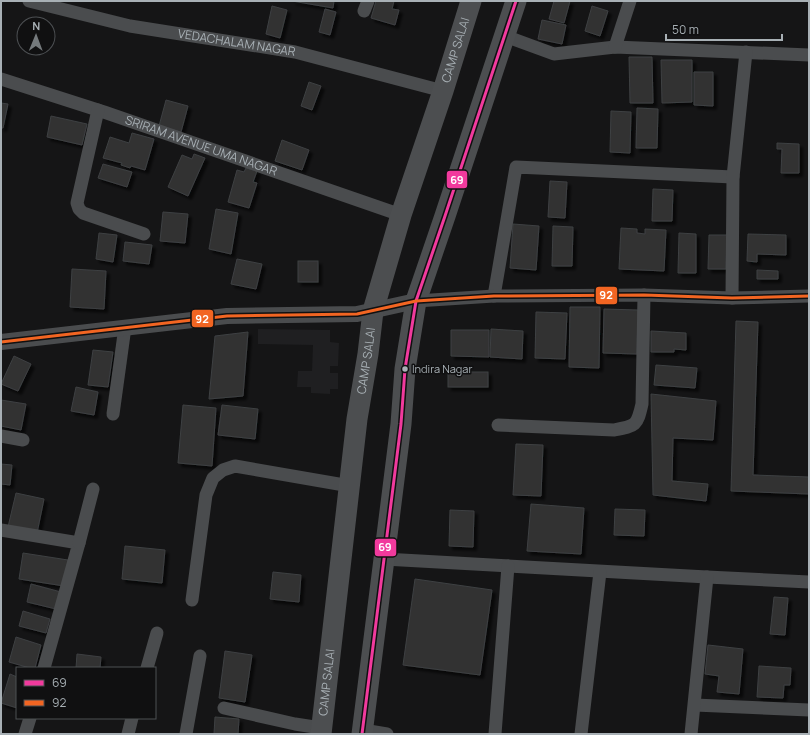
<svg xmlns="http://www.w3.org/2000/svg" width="810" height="735" viewBox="0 0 810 735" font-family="Manrope,sans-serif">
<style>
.built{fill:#1f1f21}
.building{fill:#313233;stroke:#3e4042;filter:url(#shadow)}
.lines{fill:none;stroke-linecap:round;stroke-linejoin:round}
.minor{stroke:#4a4c4e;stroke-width:13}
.tertiary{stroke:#4a4c4e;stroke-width:16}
.primary{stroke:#4c4e50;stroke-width:21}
.bus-1-casing{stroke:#101011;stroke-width:6}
.bus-2-casing{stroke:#101011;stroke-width:6}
.bus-1{stroke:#f13a9d;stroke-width:3}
.bus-2{stroke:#f26522;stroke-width:3}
.bus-dot{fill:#a8b0b5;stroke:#101011;stroke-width:1.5}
.labels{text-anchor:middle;stroke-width:3;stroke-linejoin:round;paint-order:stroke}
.bus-label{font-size:11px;fill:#a8b0b5;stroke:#101011;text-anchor:start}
.street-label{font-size:12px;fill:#a8b0b5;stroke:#101011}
.line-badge{stroke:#101011;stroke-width:1.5}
.badge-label{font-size:11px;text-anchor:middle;font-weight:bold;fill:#fff}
</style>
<defs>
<filter id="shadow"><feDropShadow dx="3.5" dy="3.5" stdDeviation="1" flood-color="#0009"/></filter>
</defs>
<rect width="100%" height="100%" fill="#151516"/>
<path class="built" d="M258 329 330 330V342L339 343 338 366H330V373H338V389H330V394L311 393V387H297L298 371H312L313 345 258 344Z"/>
<g class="building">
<path d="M292 1H334L333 8Z"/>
<path d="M376 1H394L392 9 399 10 395 25 371 18Z"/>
<path d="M554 1H570L564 23 549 19Z"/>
<path d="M272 6 287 10 280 38 266 34Z"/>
<path d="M592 6 608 11 600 36 585 31Z"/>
<path d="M325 9 336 12 330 35 319 32Z"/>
<path d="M542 20 566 25 562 44 538 39Z"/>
<path d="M629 57H652L653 103H630Z"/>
<path d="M661 60H692V102L662 103Z"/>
<path d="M694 72H713V106L694 105Z"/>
<path d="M309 82 321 86 312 110 301 106Z"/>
<path d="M166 100 188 106 181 132 159 126Z"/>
<path d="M1 103 8 104 3 128H1Z"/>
<path d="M637 108 658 109 657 148H636Z"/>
<path d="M611 111 631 112 630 153 610 152Z"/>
<path d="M51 116 87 124 82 145 47 137Z"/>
<path d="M132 133 154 139 145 170 131 166 130 168 121 165 122 163 103 158 110 137 129 143Z"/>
<path d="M282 140 309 150 302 170 275 161Z"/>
<path d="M777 143 799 144V173H781L782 149H777Z"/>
<path d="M194 154 205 158 188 196 168 187 182 155 192 159Z"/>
<path d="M103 164 132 172 127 187 98 178Z"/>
<path d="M246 168 257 171 253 182 257 183 249 208 228 202 237 170 244 172Z"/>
<path d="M550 181 567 182 565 218 548 217Z"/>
<path d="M653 189 673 190 672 221H652Z"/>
<path d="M216 209 238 213 231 254 209 249Z"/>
<path d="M163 212 188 214 185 243 160 241Z"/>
<path d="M513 224 539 226 536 270 510 268Z"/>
<path d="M553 226 573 227 572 266H552Z"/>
<path d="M621 228 637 229V233L645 234V229L666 230 664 271 619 269Z"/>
<path d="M99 233 117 235 113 262 96 259Z"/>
<path d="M679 233 696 234V273H678Z"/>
<path d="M748 234 786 235V255L757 254V262L747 261Z"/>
<path d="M709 235H727L726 269H708Z"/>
<path d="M125 242 152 245 149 264 123 261Z"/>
<path d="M237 259 262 264 256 289 231 284Z"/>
<rect x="298" y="261" width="20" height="21"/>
<path d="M72 269 106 271 104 309 70 307Z"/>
<path d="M757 270 778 271V279H757Z"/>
<path d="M570 307H600L599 368 569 367Z"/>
<path d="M604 309 638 310 637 354 603 353Z"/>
<path d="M536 312 567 313 565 359 535 358Z"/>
<path d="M736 321 758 322 753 475 809 477V494L731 491Z"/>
<path d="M491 329 523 331 522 359 490 357Z"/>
<path d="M451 330H489V357L451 356Z"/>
<path d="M651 331 686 333V350L674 349V352H651Z"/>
<path d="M248 332 243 396 209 399 215 336Z"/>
<path d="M93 350 113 352 108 387 88 385Z"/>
<path d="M14 356 31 364 18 391 1 384Z"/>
<path d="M656 365 697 368 695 388 654 385Z"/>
<rect x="448" y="372" width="40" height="15"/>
<path d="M76 387 98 392 94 415 71 411Z"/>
<path d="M651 394 716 401 713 440 673 438 672 481 708 484 706 501 653 495Z"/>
<path d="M1 400 26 404 21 430 1 426Z"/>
<path d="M183 405 216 408 212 466 178 463Z"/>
<path d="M222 405 258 409 255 439 218 435Z"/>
<path d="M516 444 543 445 541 496 513 495Z"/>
<path d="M1 464 12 465 10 485 1 484Z"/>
<path d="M16 493 44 499 37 533 8 527Z"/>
<path d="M531 504 584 508 581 554 527 551Z"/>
<path d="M615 509 645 510 644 536 614 535Z"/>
<path d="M450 510 474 511 473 547 449 546Z"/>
<path d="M125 546 165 550 162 583 122 579Z"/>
<path d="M23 553 68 560 64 586 19 579Z"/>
<path d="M273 572 301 575 299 602 270 599Z"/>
<path d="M415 579 492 590 480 675 403 665Z"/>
<path d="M31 584 61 592 56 609 27 602Z"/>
<path d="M774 597 788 598 785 635 770 634Z"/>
<path d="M23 611 50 619 46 633 19 626Z"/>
<path d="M16 637 41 645 35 668H30L9 662Z"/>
<path d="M708 645 743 649 739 694 717 692 719 676 705 674Z"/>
<path d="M225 651 252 655 245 702 219 698Z"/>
<path d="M77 654 101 657 100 668H76Z"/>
<path d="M759 666 791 668 790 685H784L783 698 757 697Z"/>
<path d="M10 674 17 677V708L1 703Z"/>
<path d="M215 717 239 719 238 734H214Z"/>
</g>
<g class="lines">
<g class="minor">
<path id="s1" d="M29 1 130 26 295 52 443 91"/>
<path d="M364 11 368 1"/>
<path d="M505 36 554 54 615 47 809 55"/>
<path d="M615 47 630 1"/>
<path id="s2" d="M1 79 104 112 401 215"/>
<path d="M98 110 77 203 79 209 83 213 144 234"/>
<path d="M494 296 516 167 733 177"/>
<path d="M732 298 733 177 746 52"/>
<path d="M416 301 494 296 644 295 732 298 809 296"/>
<path d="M113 414 125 327"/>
<path d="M498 425 614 430C636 426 637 426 642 404L644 295"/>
<path d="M1 436 23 440"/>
<path d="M1 530 79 543 44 668"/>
<path d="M79 543 93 489"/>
<path d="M384 559 707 577 809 582"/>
<path d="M192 600 206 495 213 478 223 470 235 466 350 486"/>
<path d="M147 668 157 633"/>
<path d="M695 705 809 710"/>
<path d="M224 708 295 724 321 728"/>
<path d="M363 730 387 734"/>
<path d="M25 734 30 718"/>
<path d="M128 734 132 718"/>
<path d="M186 734 200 656"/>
<path d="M495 734 508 566"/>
<path d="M581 734 600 572"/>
<path d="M691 734 707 577"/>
</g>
<path class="tertiary" d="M1 342 227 316 357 314 416 301"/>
<g class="primary">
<path id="s3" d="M321 734 357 419 368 354 373 311 401 215 443 91 471 1"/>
<path d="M362 734 401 424 405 369 416 301 445 216 516 1"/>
</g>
<g class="bus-1-casing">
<path id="bus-1" d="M362 734 401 424 405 369 416 301 445 216 516 1"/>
</g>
<g class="bus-2-casing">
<path id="bus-2" d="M1 342 227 316 357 314 416 301 494 296 644 295 732 298 809 296"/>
</g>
<use href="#bus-1" class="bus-1"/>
<use href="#bus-2" class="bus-2"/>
</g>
<circle class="bus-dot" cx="405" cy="369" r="3.5"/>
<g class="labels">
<g class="bus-label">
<text x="412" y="373">Indira Nagar</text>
</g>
<g class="street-label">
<text dy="4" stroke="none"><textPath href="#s1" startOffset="212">VEDACHALAM NAGAR</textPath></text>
<text dy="4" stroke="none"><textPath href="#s3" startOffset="700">CAMP SALAI</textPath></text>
<text dy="4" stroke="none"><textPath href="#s2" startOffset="211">SRIRAM AVENUE UMA NAGAR</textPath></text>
<text dy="4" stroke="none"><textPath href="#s3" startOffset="376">CAMP SALAI</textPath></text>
<text dy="4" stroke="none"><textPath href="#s3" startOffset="52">CAMP SALAI</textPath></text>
</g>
</g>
<g class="line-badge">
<rect x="446" y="170" width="22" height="19" rx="4" fill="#f13a9d"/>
<rect x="595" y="286" width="23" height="19" rx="4" fill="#f26522"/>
<rect x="191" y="309" width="23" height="19" rx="4" fill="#f26522"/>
<rect x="374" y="538" width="23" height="19" rx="4" fill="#f13a9d"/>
</g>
<g class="badge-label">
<text x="457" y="184">69</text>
<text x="606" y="299">92</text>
<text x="202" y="323">92</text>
<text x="385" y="551">69</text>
</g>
<rect width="810" height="735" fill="none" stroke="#a8b0b5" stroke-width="4"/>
<rect x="16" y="667" width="140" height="52" fill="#101011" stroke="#4d5053"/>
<rect x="24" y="680" width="20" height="6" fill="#f13a9d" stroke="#4d5053"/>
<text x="52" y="687" font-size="12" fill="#a8b0b5">69</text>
<rect x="24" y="700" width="20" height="6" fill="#f26522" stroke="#4d5053"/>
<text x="52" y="707" font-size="12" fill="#a8b0b5">92</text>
<g transform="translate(36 36) rotate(1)"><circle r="19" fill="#101011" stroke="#4d5053"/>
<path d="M0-3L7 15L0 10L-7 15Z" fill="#757a7d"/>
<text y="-6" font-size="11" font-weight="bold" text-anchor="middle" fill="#a8b0b5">N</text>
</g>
<path d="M666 34v6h116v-6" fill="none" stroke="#a8b0b5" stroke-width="2"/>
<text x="672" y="34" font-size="12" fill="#a8b0b5" stroke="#101011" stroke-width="3" paint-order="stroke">50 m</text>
</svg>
